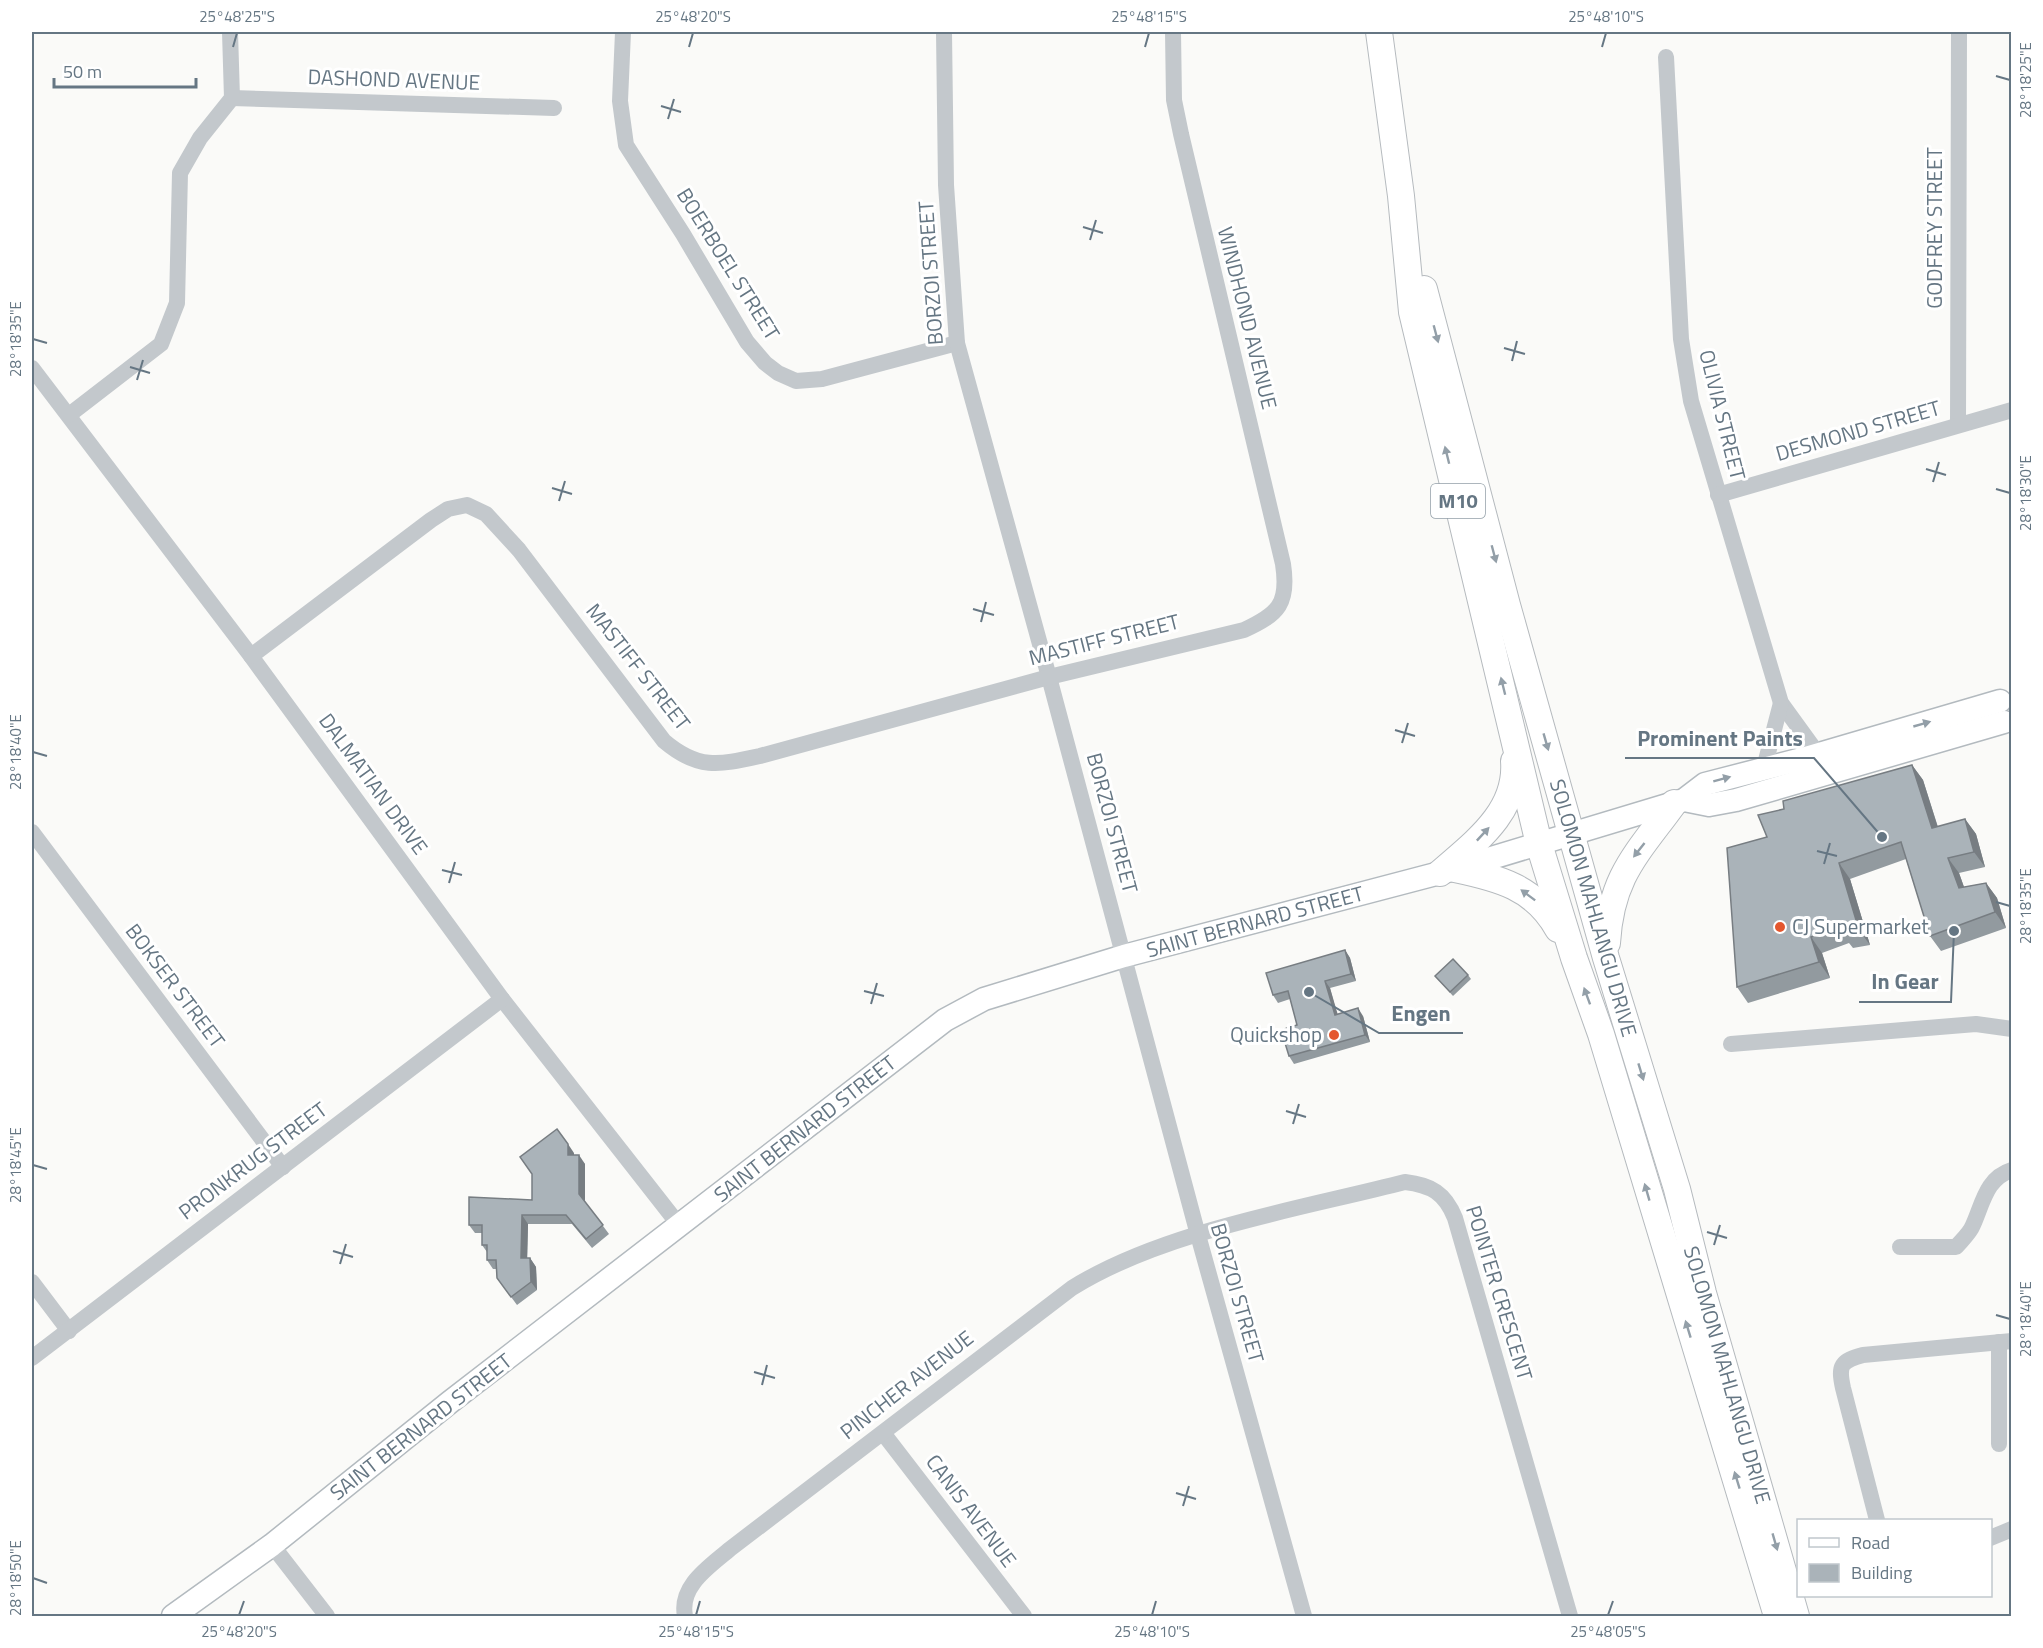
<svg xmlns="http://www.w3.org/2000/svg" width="2043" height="1648" viewBox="0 0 2043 1648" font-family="'Titillium Web',sans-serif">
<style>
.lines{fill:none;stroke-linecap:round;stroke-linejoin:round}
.secondary-casing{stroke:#b3babf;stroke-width:25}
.primary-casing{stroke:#b5babe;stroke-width:28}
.street{stroke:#c3c8cc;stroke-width:16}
.secondary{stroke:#fff;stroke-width:22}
.primary{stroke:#fff;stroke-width:26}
.wall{fill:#929a9f}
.shaded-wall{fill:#777d82}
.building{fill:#aab3b9;stroke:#777d82;stroke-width:1.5}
.oneway{fill:#939fa8}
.ticks{fill:none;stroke:#657683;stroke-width:2}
.poi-dot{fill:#e4572e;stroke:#fff;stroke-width:2}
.labels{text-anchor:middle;stroke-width:6;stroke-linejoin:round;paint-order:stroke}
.shield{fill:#fff;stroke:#939fa8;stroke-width:1.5}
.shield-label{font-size:20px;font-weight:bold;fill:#657683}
.street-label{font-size:21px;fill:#657683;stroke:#fff}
.poi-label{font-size:21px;fill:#657683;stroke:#fff;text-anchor:start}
.leader{fill:none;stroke:#657683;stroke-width:2}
.callout-dot{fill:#657683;stroke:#fff;stroke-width:2}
.callout-label{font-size:22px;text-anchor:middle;font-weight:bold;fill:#657683;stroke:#fff;stroke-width:6;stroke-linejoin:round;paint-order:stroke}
.neatline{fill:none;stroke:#657683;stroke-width:2}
.ticks-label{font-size:15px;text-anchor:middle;fill:#657683}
</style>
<rect width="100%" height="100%" fill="#fafaf8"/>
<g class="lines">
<g class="secondary-casing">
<g id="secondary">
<path d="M1684 800 1709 805 1736 800 2004 722"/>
<path d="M173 1616 272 1545 450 1402 945 1020 984 999 1124 956 1455 869 1684 800 1705 784 1802 759 2000 701"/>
</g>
</g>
<g class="primary-casing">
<g id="primary">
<path d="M1379 32 1401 196 1412 312 1539 844 1574 958 1601 1034 1777 1616"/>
<path d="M1424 289 1507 605 1606 958 1677 1189 1703 1293 1796 1616"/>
<path d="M1455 869C1498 878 1535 887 1558 929"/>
<path d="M1440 873C1474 843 1518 812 1514 761"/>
<path d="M1607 943C1611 876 1637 854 1674 803"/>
</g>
</g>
<g class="street">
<path d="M623 32 620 101 626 145 683 234 747 342 765 363 778 373 796 381 822 379 957 343"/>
<path d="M944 32 946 185 957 343 1049 677 1198 1235 1304 1616"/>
<path d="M1666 57 1681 339 1691 401 1781 703 1818 754"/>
<path d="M232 98 554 108"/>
<path d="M32 368 251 656 502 999 679 1225"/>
<path d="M69 415 161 344 177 303 180 173 200 138 232 98 230 32"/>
<path d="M1958 425 1959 32"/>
<path d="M1718 495 2012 410"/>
<path d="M251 656 431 520 448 509 467 505 486 514 519 550 664 741C698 770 719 765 760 756L1049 677 1244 630C1279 614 1289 603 1283 564L1181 134 1174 100 1173 32"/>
<path d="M1764 768 1781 703"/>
<path d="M32 832 283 1167"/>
<path d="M1731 1044 1976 1024 2012 1029"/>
<path d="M1900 1247H1956C1962 1240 1970 1233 1973 1225 1983 1203 1986 1178 2012 1170"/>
<path d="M32 1282 69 1331"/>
<path d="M32 1358 502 999"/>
<path d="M883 1433 1024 1616"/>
<path d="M1999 1444V1342"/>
<path d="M1877 1520 1843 1388C1838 1365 1841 1361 1863 1355L2012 1341"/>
<path d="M1990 1538 2012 1529"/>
<path d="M272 1545 327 1616"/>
<path d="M685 1616C679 1586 709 1567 730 1549L1072 1288C1163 1231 1300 1209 1405 1182 1431 1185 1445 1193 1455 1218L1570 1616"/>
</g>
<use href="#secondary" class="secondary"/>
<use href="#primary" class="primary"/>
</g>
<g class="wall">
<path d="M1912 765 1923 780 1938 827 1965 819 1976 834 1985 867 1959 873 1964 887 1986 883 1997 898 2006 928 1941 951 1930 936 1906 859 1850 879 1870 945 1853 948 1849 943 1822 953 1830 978 1748 1003 1737 987 1767 837Z"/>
<path d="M1345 950 1350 958 1356 981 1330 988 1337 1014 1363 1016 1370 1042 1294 1064 1289 1056 1297 1025 1290 999 1278 1003 1273 995Z"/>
<path d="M1468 975 1471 979 1453 996 1435 976Z"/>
<path d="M574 1153V1155L585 1164V1202L609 1234 592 1248 572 1224H528L527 1258H530L536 1267 537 1290 517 1305 497 1278 496 1269H493L487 1260V1252L482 1245V1233H475L469 1225 532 1200Z"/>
</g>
<g class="shaded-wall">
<path d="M1912 765 1923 780 1943 844 1932 828Z"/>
<path d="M1965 819 1976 834 1985 867 1974 852Z"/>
<path d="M1948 858 1959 873 1970 904 1959 888Z"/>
<path d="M1839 863 1850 879 1870 945 1859 930Z"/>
<path d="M1986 883 1997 898 2006 928 1995 912Z"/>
<path d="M1811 937 1822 953 1830 978 1819 962Z"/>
<path d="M1345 950 1350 958 1356 981 1351 974Z"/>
<path d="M1325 981 1330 988 1340 1022 1335 1015Z"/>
<path d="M1358 1008 1363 1016 1370 1042 1365 1035Z"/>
<path d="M568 1144 574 1153V1164L568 1155Z"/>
<path d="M579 1155 585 1164V1203L579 1194Z"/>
<path d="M522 1215 528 1224 527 1267 521 1258Z"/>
<path d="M530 1258 536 1267 537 1290 531 1282Z"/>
</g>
<g class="building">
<path d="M1912 765 1932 828 1965 819 1974 852 1948 858 1959 888 1986 883 1995 912 1930 936 1901 842 1839 863 1859 930 1842 933 1841 926 1811 937 1819 962 1737 987 1727 848 1767 837 1758 815 1784 809 1783 801Z"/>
<path d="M1345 950 1351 974 1325 981 1335 1015 1358 1008 1365 1035 1289 1056 1281 1030 1297 1025 1288 991 1273 995 1266 973Z"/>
<path d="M1453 959 1468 975 1450 992 1435 976Z"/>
<path d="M557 1129 568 1144V1155H579V1194L603 1225 586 1239 566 1215H522L521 1258H530L531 1282 511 1297 497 1278 496 1260H487V1245H482V1225H469V1197L532 1200V1174L520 1157Z"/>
</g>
<defs><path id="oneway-solid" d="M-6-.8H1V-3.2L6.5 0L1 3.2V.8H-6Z" transform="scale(1.5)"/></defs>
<g class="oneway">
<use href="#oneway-solid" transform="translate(1436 334) rotate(75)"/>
<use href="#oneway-solid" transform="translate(1447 455) rotate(-104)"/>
<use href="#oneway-solid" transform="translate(1494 554) rotate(75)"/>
<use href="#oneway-solid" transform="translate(1503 686) rotate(-104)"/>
<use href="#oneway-solid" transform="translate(1922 724) rotate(-16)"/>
<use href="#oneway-solid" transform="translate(1546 742) rotate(74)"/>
<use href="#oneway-solid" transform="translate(1722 779) rotate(-15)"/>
<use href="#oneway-solid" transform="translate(1483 834) rotate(-47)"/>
<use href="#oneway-solid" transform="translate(1639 850) rotate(128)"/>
<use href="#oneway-solid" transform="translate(1528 895) rotate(-143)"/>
<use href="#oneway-solid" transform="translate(1587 996) rotate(-110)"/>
<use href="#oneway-solid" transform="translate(1641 1072) rotate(73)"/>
<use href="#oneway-solid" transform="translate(1647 1192) rotate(-106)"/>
<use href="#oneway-solid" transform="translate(1688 1329) rotate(-107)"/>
<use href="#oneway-solid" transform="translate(1737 1480) rotate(-107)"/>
<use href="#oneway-solid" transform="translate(1775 1542) rotate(74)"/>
</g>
<path class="ticks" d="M233 47 237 33M689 47 693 33M1145 47 1149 33M1602 47 1606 33M1996 76 2010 80M661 106 681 112M668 119 674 99M1083 227 1103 233M1090 240 1096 220M33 339 47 343M1504 348 1525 354M1512 361 1517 341M130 367 150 373M137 380 143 360M1926 469 1946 475M1933 482 1939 462M552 488 572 494M1996 489 2010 493M559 501 565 481M973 609 994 615M981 622 986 602M1395 730 1415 736M1402 743 1408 723M33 752 47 756M1817 851 1837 856M1824 864 1830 843M442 870 462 875M449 883 455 862M1996 902 2010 906M864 991 884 996M871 1004 877 983M1286 1111 1306 1117M1293 1124 1299 1104M33 1165 47 1169M1707 1232 1727 1238M1714 1245 1720 1225M333 1251 353 1257M340 1264 346 1244M1996 1315 2010 1319M754 1372 775 1378M762 1385 767 1365M1176 1493 1196 1499M1183 1506 1189 1486M33 1578 47 1583M239 1615 244 1601M696 1615 700 1601M1152 1615 1156 1601M1608 1615 1613 1601"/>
<g class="poi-dot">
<circle cx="1780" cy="927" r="6"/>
<circle cx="1334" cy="1035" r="6"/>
</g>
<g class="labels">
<rect class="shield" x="1431" y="484" width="54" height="34" rx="4.5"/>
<g class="shield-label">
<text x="1458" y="508">M10</text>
</g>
<g class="street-label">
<text transform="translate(394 80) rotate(2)" y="7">DASHOND AVENUE</text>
<text transform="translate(1935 228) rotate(-90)" y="7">GODFREY STREET</text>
<text transform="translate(728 264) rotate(58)" y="7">BOERBOEL STREET</text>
<text transform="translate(931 273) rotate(-94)" y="7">BORZOI STREET</text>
<text transform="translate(1247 318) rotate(76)" y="7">WINDHOND AVENUE</text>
<text transform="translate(1722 415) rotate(76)" y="7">OLIVIA STREET</text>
<text transform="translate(1858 431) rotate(-16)" y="7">DESMOND STREET</text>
<text transform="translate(1104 640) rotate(-14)" y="7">MASTIFF STREET</text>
<text transform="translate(638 667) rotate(52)" y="7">MASTIFF STREET</text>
<text transform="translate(373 784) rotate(54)" y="7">DALMATIAN DRIVE</text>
<text transform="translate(1112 823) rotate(75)" y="7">BORZOI STREET</text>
<text transform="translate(1593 908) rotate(74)" y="7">SOLOMON MAHLANGU DRIVE</text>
<text transform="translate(1255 922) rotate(-15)" y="7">SAINT BERNARD STREET</text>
<text transform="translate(175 986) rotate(53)" y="7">BOKSER STREET</text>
<text transform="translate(805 1129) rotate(-38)" y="7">SAINT BERNARD STREET</text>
<text transform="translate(253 1161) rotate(-37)" y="7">PRONKRUG STREET</text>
<text transform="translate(1237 1293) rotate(74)" y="7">BORZOI STREET</text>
<text transform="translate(1499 1293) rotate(73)" y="7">POINTER CRESCENT</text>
<text transform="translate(1727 1375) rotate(74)" y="7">SOLOMON MAHLANGU DRIVE</text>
<text transform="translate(907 1385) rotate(-38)" y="7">PINCHER AVENUE</text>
<text transform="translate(421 1427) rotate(-38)" y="7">SAINT BERNARD STREET</text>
<text transform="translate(971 1511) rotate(53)" y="7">CANIS AVENUE</text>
</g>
<g class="poi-label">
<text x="1792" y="934">CJ Supermarket</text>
<text x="1322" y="1042" text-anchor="end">Quickshop</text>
</g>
</g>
<path class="leader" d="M1882 837L1814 758H1625M1954 931L1951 1002H1859M1309 992L1379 1033H1463"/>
<g class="callout-dot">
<circle cx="1882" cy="837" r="6"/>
<circle cx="1954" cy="931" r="6"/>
<circle cx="1309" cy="992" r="6"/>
</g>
<g class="callout-label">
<text x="1720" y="746">Prominent Paints</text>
<text x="1905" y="989">In Gear</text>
<text x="1421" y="1021">Engen</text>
</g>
<rect width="2043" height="1648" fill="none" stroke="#ffffff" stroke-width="66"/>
<rect x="1797" y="1519" width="195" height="78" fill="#ffffff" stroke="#c1c8cd" stroke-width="1.5"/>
<rect x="1809" y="1538" width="30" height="9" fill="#ffffff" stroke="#c1c8cd" stroke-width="1.5"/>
<text x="1851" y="1549" font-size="18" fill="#657683">Road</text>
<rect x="1809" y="1564" width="30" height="18" fill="#aab3b9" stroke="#c1c8cd" stroke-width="1.5"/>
<text x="1851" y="1579" font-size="18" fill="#657683">Building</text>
<path d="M54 78v9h142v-9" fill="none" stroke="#657683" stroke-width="3"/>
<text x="63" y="78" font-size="18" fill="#657683" stroke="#ffffff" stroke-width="4.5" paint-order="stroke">50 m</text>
<rect x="33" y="33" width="1977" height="1582" class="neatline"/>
<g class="ticks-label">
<text x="237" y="22">25°48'25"S</text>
<text x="693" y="22">25°48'20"S</text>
<text x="1149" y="22">25°48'15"S</text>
<text x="1606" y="22">25°48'10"S</text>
<text transform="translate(2026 80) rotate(-90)" y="5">28°18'25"E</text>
<text transform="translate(16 339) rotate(-90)" y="5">28°18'35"E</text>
<text transform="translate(2026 493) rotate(-90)" y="5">28°18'30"E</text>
<text transform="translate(16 752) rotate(-90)" y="5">28°18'40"E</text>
<text transform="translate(2026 906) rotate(-90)" y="5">28°18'35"E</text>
<text transform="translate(16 1165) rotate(-90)" y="5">28°18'45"E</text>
<text transform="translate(2026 1319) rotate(-90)" y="5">28°18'40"E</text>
<text transform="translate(16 1578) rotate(-90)" y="5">28°18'50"E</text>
<text x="239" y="1637">25°48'20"S</text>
<text x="696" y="1637">25°48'15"S</text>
<text x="1152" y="1637">25°48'10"S</text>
<text x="1608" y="1637">25°48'05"S</text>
</g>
</svg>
